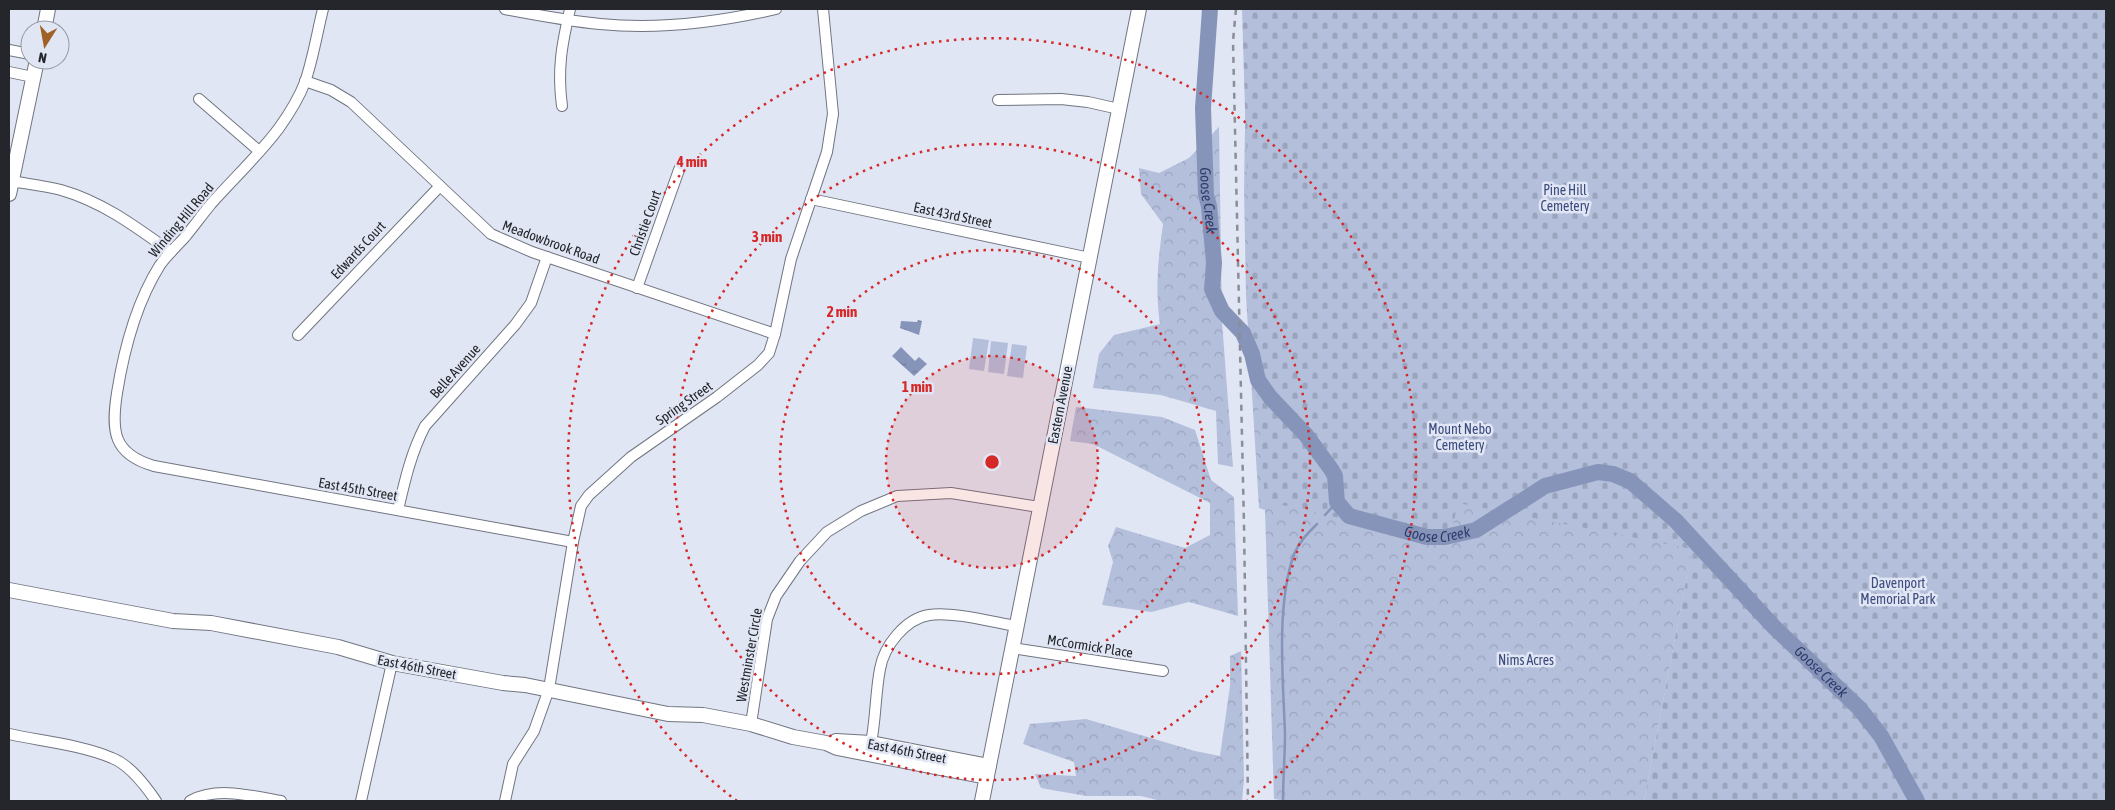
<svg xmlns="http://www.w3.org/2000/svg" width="2115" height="810" viewBox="0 0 2115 810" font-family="'Asap Condensed',sans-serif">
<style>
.forest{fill:url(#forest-crowns)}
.cemetery{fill:url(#cemetery-stones)}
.park{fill:#b4bfdc}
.water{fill:url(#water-ripples)}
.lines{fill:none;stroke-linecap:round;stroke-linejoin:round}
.stream{stroke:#8794b9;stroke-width:2.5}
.river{stroke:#8794b9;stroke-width:16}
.street-casing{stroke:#717581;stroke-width:12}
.secondary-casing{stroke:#717581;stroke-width:16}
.street{stroke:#fff;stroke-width:10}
.secondary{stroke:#fff;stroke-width:14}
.rail{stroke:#8a8e98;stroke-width:2.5;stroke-dasharray:6 6;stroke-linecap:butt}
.ring{fill:none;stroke:#d62828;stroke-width:2.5;stroke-dasharray:2.5 5}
.labels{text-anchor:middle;stroke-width:5;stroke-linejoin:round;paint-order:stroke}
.park-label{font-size:14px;fill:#3c4b7e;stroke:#e1e6f4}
.street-label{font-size:14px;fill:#24262b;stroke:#e1e6f4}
.water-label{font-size:15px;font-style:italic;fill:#2e3c6d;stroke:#e1e6f4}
.centre{fill:#d62828;stroke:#e1e6f4;stroke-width:2.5}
.ring-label{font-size:15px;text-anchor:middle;font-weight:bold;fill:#d62828;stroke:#e1e6f4;stroke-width:5;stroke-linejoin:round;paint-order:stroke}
</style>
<defs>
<pattern id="forest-crowns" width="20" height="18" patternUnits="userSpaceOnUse" patternTransform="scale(1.25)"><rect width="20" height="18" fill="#b4bfdc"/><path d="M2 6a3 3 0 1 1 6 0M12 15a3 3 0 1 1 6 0" fill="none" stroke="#9ba4bd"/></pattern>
<pattern id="cemetery-stones" width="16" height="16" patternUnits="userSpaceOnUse" patternTransform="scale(1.25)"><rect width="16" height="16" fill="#b4bfdc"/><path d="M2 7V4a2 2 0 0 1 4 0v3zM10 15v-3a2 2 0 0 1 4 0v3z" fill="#9ba4bd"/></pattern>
<pattern id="water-ripples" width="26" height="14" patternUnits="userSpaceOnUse" patternTransform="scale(1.25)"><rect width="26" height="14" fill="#8794b9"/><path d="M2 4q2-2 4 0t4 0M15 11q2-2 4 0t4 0" fill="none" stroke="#6e7997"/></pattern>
</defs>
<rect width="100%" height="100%" fill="#e1e6f4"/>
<g class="forest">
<path d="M1246 64 1714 542 1687 576 1644 801H1288L1274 799 1265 510 1259 508 1246 296 1244 189Z"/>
<path d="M1219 127 1222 322 1233 467 1218 464 1216 411 1161 395 1093 388 1099 354 1114 335 1160 324C1155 290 1158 259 1163 224L1141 194 1139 168 1159 173 1189 158Z"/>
<path d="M1076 407 1162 417 1195 430 1211 480 1234 497 1238 616 1189 602 1151 612 1102 605 1113 562 1108 546 1116 527 1185 548 1210 535V503L1093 444 1070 441Z"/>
<path d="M1241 651 1244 779 1242 801H1161L1141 796H1086L1041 788 1035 774 1076 776 1074 762 1023 744 1030 724 1086 719 1195 751 1220 756 1230 686V656Z"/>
</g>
<path class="cemetery" d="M1242 9H2106V801H1644L1692 549 1458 503 1449 543 1265 501 1251 307Z"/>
<g class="park">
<path d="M973 338 989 340 984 371 969 369Z"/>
<path d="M991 341 1008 343 1004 374 988 372Z"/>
<path d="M1012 344 1027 346 1023 378 1007 376Z"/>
</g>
<g class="water">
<path d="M918 320 922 321 919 335 900 328 901 321 917 322Z"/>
<path d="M901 347 915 361 919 357 927 364 914 376 892 356Z"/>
</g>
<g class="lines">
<g class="stream">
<path d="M1325 515 1337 502"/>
<path d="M1283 801C1283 778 1285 755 1285 733 1283 679 1276 605 1294 554 1299 542 1308 533 1317 524"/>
</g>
<path class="river" id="s1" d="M1210 9 1203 108 1206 195 1209 206 1214 263 1212 289 1222 311 1243 333 1252 354 1258 380 1270 397 1306 435 1331 469 1335 476 1337 502 1349 516 1427 537H1445L1476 530 1545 486 1598 472 1613 474 1630 481 1676 521 1774 627 1859 708 1881 736 1917 801"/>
<g class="street-casing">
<g id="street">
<path d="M323 9C317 33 313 59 305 82 299 98 289 114 279 128 259 155 233 179 211 204 202 215 194 226 185 237 177 246 167 255 160 265 136 303 124 349 117 393 111 431 113 454 154 466L573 542"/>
<path d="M505 9C537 15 568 21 600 24 658 30 720 22 776 9"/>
<path d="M9 50 30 54"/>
<path d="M9 72 33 77"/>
<path d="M305 81 331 90 351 102 491 234 532 252 775 334"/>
<path d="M199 99 259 151"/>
<path d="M998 100 1061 99 1088 102 1119 109"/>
<path d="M562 106C557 69 562 44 570 9"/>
<path d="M11 181C28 184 45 186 61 190 103 202 136 227 171 252"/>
<path d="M811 199 1090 258"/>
<path d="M637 288 680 167"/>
<path d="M298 335 440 186"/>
<path d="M398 510C405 480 411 453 425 426L515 325 531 303 547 257"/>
<path d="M1012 648 1163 671"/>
<path d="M751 724 767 619 776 596 800 561 827 532 861 511 897 496 951 493 1039 507"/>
<path d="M9 734C41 741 82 745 112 758 130 765 145 785 156 801"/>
<path d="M870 748C876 722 875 695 880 669 884 646 905 619 929 615 950 611 993 622 1016 626"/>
<path d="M190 801C217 786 252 796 281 801"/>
<path d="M361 801 392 663"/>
<path d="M505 801 513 764 534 731 549 689 573 542 581 506 589 495 631 457 717 397 758 365 769 353 775 334 791 259 827 152 833 114 823 9"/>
</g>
</g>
<g class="secondary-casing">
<g id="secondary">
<path d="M44 30 48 9"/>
<path d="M9 194 37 60"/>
<path d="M9 590 173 621 211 623 338 647 392 663 503 683 525 685 668 714 703 715 751 724 793 737 826 743 837 748 987 777"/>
<path d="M836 741 871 743 989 766"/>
<path d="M982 801 1139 9"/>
</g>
</g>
<use href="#street" class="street"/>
<use href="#secondary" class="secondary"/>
<path class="rail" d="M1236 9 1233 41 1244 525 1248 801"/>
</g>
<circle cx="992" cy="462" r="106" fill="#d62828" fill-opacity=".12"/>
<g class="ring">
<circle cx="992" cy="462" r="106"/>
<circle cx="992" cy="462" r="212"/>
<circle cx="992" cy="462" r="318"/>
<path d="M737 801A424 424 0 1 1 1247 801"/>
</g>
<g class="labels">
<g class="park-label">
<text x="1565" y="195">Pine Hill<tspan x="1565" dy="16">Cemetery</tspan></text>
<text x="1460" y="434">Mount Nebo<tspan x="1460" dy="16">Cemetery</tspan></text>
<text x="1898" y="588">Davenport<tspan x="1898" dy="16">Memorial Park</tspan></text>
<text x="1526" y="665">Nims Acres</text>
</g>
<g class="street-label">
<text transform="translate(953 215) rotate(12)" y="5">East 43rd Street</text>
<text transform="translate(181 220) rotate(-50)" y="5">Winding Hill Road</text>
<text transform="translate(645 223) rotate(-70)" y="5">Christie Court</text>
<text transform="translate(551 242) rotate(20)" y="5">Meadowbrook Road</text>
<text transform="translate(358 250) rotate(-47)" y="5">Edwards Court</text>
<text transform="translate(455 371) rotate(-48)" y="5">Belle Avenue</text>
<text transform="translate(684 403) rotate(-35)" y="5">Spring Street</text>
<text transform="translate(1060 405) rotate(-79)" y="5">Eastern Avenue</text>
<text transform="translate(358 489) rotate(10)" y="5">East 45th Street</text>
<text transform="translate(1090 646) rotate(9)" y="5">McCormick Place</text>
<text transform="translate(749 655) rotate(-80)" y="5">Westminster Circle</text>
<text transform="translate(417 667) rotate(11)" y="5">East 46th Street</text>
<text transform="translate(907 751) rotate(11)" y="5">East 46th Street</text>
</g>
<g class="water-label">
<text dy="5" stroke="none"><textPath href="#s1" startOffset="192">Goose Creek</textPath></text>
<text dy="5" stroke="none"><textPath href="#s1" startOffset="644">Goose Creek</textPath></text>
<text dy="5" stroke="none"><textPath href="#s1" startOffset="1124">Goose Creek</textPath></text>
</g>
</g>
<circle cx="992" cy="462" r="8" class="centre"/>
<g class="ring-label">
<text x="692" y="167">4 min</text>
<text x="767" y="242">3 min</text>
<text x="842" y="317">2 min</text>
<text x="917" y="392">1 min</text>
</g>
<rect width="2115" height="810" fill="none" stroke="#24262b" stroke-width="20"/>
<g transform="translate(45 45) rotate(191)"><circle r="24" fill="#e1e6f4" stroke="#9599a4"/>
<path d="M0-4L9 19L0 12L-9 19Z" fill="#a06128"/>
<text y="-8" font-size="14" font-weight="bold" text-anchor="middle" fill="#24262b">N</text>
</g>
</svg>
